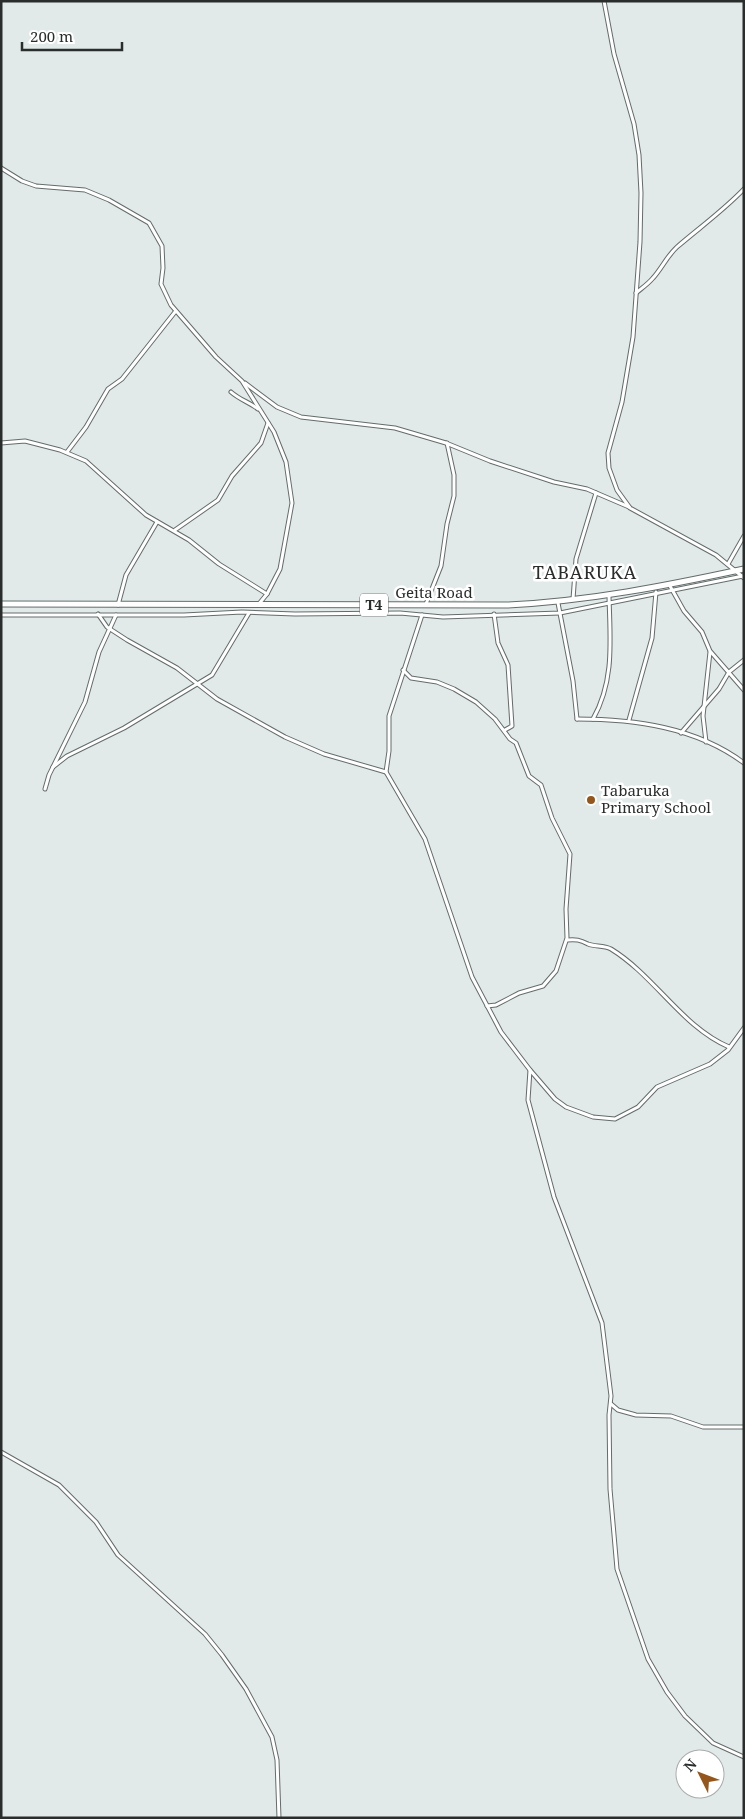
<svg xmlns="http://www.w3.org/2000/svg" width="745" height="1819" viewBox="0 0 745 1819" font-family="'Noto Serif',serif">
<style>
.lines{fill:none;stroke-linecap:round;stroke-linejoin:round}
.minor-casing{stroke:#646c6b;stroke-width:5}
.trunk-casing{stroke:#646c6b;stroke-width:7}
.minor{stroke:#fff;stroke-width:3}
.trunk{stroke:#fff;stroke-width:5}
.poi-dot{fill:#94561b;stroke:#fff;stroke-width:2}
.labels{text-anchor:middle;stroke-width:5;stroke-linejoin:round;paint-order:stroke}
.shield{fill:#fff;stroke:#696c6b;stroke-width:1}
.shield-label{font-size:14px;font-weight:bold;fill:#292d2c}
.street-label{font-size:15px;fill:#292d2c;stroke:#fff}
.poi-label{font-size:15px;fill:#292d2c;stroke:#fff;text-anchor:start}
.quarter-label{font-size:18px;letter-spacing:1px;fill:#292d2c;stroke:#fff}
</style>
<rect width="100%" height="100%" fill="#e1eae9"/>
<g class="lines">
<g class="minor-casing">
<g id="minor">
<path d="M604 1 614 54 634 124 639 155 641 193 640 242 633 337 622 402 608 453 609 468 617 490 630 508 716 555 744 578"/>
<path d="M1 168 22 181 36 186 85 190 109 200 149 223 162 246 163 268 161 284 171 305 216 357 242 381 274 432 286 462 292 503 280 569 267 594 258 605"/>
<path d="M636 293C642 288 648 284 653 278 662 268 667 256 677 247 699 228 723 211 744 189"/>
<path d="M245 383 277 407 301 417 395 428 446 443 490 461 554 482 587 489 629 507"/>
<path d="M231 392C240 400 249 402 258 409"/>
<path d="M1 443 25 441 60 450 86 461 146 515 189 540 219 564 267 594"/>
<path d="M67 452 86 427 108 389 122 379 175 312"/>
<path d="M175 530 218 500 232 476 261 443 268 423"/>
<path d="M728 564 744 536"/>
<path d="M670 586 684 611 702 632 710 651 744 690"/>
<path d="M573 599 576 559 596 493"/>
<path d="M558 603 573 681 577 719"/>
<path d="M426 604 441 566 447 524 454 496V475L447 443"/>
<path d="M118 605 126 575 157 522"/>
<path d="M98 614 107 627 127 640 177 668 217 699 285 737 324 754 386 772"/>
<path d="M494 614 498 643 508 665 512 726 505 730"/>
<path d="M1 615H184L242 612 295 614 400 613 443 617 560 613 743 576"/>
<path d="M422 615 389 716V751L386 772 425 839 472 977 501 1032 530 1070 528 1100 554 1197 602 1323 611 1396 609 1415 610 1489 617 1569 648 1659 667 1692 685 1716 713 1743 744 1757"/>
<path d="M403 670 411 678 437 682 454 689 476 702 495 719 510 739 516 743 529 776 541 785 552 818 570 854 566 909 567 938 556 971 543 986 519 993 496 1005 487 1006"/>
<path d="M577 719C634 719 696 727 744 763"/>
<path d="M593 719C615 680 610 639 609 596"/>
<path d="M629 720 652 638 656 592"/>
<path d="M681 733 719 689 729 672 744 660"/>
<path d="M706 742 703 716 710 652"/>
<path d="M53 767 67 756 124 728 212 675 249 613"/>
<path d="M45 789 49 775 85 702 99 652 116 615"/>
<path d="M567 940C576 939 580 940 588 944 595 947 603 945 611 949 655 976 682 1027 729 1047"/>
<path d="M530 1070 555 1099 566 1107 593 1117 615 1119 638 1107 657 1087 710 1064 728 1050 744 1028"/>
<path d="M611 1404 618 1410 636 1415 671 1416 703 1427H744"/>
<path d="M1 1452 59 1485 96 1522 118 1555 205 1634 222 1655 246 1689 272 1737 277 1760 279 1818"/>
</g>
</g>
<g class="trunk-casing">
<path id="trunk" d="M1 604 508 605C589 601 665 586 744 569"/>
</g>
<use href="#minor" class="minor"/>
<use href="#trunk" class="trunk"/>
</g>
<circle class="poi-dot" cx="591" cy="800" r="5"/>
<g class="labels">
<rect class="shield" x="360" y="593.5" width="28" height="23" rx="4"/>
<g class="shield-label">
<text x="374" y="610">T4</text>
</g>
<g class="street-label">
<text x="434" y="598">Geita Road</text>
</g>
<g class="poi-label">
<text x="601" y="796">Tabaruka<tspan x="601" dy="17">Primary School</tspan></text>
</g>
<g class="quarter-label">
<text x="585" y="579">TABARUKA</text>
</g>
</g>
<rect width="745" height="1819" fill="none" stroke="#292d2c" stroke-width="5"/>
<g transform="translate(700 1774) rotate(312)"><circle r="24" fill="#ffffff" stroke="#a9abab"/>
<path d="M0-4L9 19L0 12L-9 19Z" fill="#94561b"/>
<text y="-8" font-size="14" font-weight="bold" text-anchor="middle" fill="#292d2c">N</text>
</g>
<path d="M22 42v8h100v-8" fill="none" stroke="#292d2c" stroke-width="2.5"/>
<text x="30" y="42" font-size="15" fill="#292d2c" stroke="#ffffff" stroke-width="4" paint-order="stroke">200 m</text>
</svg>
